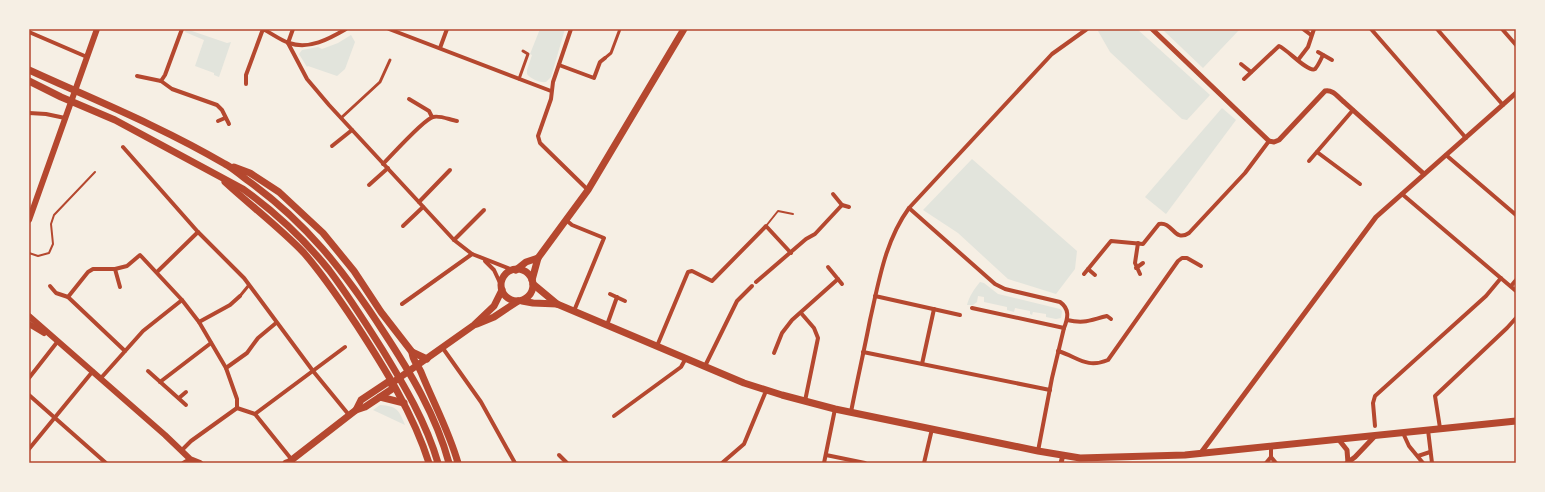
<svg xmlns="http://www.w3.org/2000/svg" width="1545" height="492" viewBox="0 0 1545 492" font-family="'Golos Text',sans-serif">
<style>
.green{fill:#e2e4dc}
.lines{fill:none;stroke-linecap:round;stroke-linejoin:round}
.service{stroke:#b5482f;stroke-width:2}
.pedestrian{stroke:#b5482f;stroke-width:3}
.minor{stroke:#b5482f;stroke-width:4}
.tertiary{stroke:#b5482f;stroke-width:5}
.secondary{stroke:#b5482f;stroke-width:6}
.primary{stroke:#b5482f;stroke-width:7}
.trunk{stroke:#b5482f;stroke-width:7}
.neatline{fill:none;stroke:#b5482f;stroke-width:1.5}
</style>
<rect width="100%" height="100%" fill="#f6efe4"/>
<g class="green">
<path d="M186 29 227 43 231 42 219 77 214 75V73L195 66 204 40 185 32Z"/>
<path d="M540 29H565L551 77 546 82C540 83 531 79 527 74V70L532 55 530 54Z"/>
<path d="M1101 29H1137L1210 95 1187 120 1182 119 1110 52 1098 31Z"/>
<path d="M1162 29H1240L1203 68Z"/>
<path d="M351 35 355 42 345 69 337 76 308 66 307 67 299 54 302 50 318 47 322 49 338 43Z"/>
<path d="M1222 108 1236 120 1166 214 1145 197Z"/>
<path d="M972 159 1077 251 1075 269 1056 294 1008 279 958 233 923 210Z"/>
<path d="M980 282 984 283 998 294 1060 309 1062 311 1061 318 1056 319 1046 317V314L1033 312 1032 315 1030 314V311L1015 308 1014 312 1007 310V307L984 302V297L978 296 977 302 973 305H967C969 297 974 289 980 282Z"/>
<path d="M380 405C397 406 399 410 405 425L373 410Z"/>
</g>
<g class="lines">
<g class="service">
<path d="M766 226 778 211 793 214"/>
<path d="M29 253 38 256 49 253 53 244 51 224 54 215 95 172"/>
</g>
<g class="pedestrian">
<path d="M605 58 611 53 620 29"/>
<path d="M519 79 528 54 523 51"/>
<path d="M341 118 380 82 390 60"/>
<path d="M240 296 249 285"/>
</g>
<g class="minor">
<path d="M263 29C271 33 280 40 289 43 309 50 329 39 346 29"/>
<path d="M389 29 551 91"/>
<path d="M571 29 553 82 551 99 538 136 540 143 588 190"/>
<path d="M1303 29 1311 35"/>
<path d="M1371 29 1466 138"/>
<path d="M1437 29 1503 105"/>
<path d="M1502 29 1516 45"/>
<path d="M29 32 87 57"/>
<path d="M288 43 307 79 329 105 454 240 472 254 513 270"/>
<path d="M288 43 293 29"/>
<path d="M440 48 447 29"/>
<path d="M1318 52 1332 60"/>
<path d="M1298 60 1308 47 1314 29"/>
<path d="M1241 64 1251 72"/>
<path d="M559 65 594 78 600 62 605 58"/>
<path d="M137 76 161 81 172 89 217 105 222 110 229 124"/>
<path d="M1244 79 1279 46C1287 49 1308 73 1315 69 1318 66 1321 59 1323 55"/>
<path d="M161 81 165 75 182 29"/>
<path d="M246 84V75L263 29"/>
<path d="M409 99 429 111 432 117"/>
<path d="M29 113 46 114 65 118"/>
<path d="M218 121 225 118"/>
<path d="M332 146 352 130"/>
<path d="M123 147 198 232 244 278 313 371 349 415"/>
<path d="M1317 152 1360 184"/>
<path d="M1446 155 1516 215"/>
<path d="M1309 161 1353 110"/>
<path d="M383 164C392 155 424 119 433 117 440 115 450 120 457 121"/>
<path d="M369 185 388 168"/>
<path d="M833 194 842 205"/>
<path d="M1402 194 1516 291"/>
<path d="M419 202 450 170"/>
<path d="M909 208 995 284 1005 289 1060 302C1070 309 1068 318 1064 328L1052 378 1038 451"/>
<path d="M566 220 572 225 604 238 574 311"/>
<path d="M403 226 423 207"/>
<path d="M454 240 484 210"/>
<path d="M1138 243 1135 263 1140 274"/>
<path d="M485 261 494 270 501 285"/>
<path d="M828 267 842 284"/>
<path d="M1136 268 1143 263"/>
<path d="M115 269 120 287"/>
<path d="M1088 269 1095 275"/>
<path d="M157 272 198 232"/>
<path d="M1084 274 1111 241 1143 244 1159 224C1173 221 1174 243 1189 233L1245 173 1269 141"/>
<path d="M756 282 806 239 815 234 842 205 849 207"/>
<path d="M50 286 56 293 68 297 125 351"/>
<path d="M1511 286 1516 280"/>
<path d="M610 294 625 301"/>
<path d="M875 296 960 315"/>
<path d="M68 297 88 272 93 269H115L127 266 140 255 182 300 199 322 226 368 237 399V408L255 414 345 347"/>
<path d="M402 304 472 254"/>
<path d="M972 308 1064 328"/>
<path d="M801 313 814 328 818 338 805 401"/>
<path d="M1067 320C1085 324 1090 320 1107 316L1111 319"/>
<path d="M199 322 230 305 240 296"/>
<path d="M607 325 617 297"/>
<path d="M657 346 688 272 692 271 712 281 766 226 791 253"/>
<path d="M442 347 481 402 515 463"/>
<path d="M1058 351C1078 357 1086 369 1108 360L1178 261 1182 258H1187L1201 266"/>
<path d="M863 352 1050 390"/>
<path d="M774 353 782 333 792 320 838 279"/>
<path d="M922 364 934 309"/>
<path d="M705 366 737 301 752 286"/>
<path d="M226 368 247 353 258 338 276 323"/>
<path d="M148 371 186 405"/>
<path d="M29 378 58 341"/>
<path d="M101 378 143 331 182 300"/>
<path d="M160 382 211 343"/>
<path d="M29 395 106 463"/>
<path d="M179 398 186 392"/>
<path d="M851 412C857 381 864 351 870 320 879 281 885 241 909 208L1052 54 1087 29"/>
<path d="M255 414 292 460"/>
<path d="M614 416 681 367 686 358"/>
<path d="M1375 426 1373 403 1375 396 1486 296 1501 278"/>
<path d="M1440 428 1435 396 1507 328 1516 318"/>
<path d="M1428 430 1432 463"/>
<path d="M1403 433 1409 446 1423 463"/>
<path d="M29 449 93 371"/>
<path d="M182 450 191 441 237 408"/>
<path d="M559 455 567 463"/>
<path d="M826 455 865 463"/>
<path d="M1418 456 1430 452"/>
<path d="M1271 457 1276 463"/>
<path d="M183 463 190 459"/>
<path d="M722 463 744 444 766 391"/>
<path d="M824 463 835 409"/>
<path d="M924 463 932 429"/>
<path d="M1266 463 1271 457V447"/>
</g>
<g class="tertiary">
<path d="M1152 29 1269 141 1274 142 1279 140 1325 91C1332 89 1338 97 1344 102L1424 174"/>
<path d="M1339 440 1347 450 1348 463"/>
<path d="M1200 454 1376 217 1516 93"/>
<path d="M1061 463 1063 455"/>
<path d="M1347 463 1355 457 1375 436"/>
</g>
<g class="secondary">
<path d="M29 220 97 29"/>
<path d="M29 316 165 435 190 459 200 463"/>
<path d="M29 324 44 333"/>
</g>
<g class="primary">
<circle cx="517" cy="285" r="16"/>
<path d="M516 270 526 262 538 258"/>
<path d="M532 280 538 258 588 190 684 29"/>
<path d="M533 284 557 304"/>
<path d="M522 301 533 303 557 304 744 383 782 395 835 409 1038 451 1080 458 1185 455 1516 421"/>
<path d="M477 324 494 317 518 301"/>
<path d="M356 410 361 400 388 382 392 383 474 325 494 306 502 290"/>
<path d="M286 463 289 462 356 410 365 407 392 389V383"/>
</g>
<g class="trunk">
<path d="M29 70C95 100 162 127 225 164 233 168 240 175 247 180 305 221 345 272 383 331 410 372 436 415 449 463"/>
<path d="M29 81 61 97 115 120 243 189C275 212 304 239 329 270 348 295 365 322 382 349 404 385 426 422 438 463"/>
<path d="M234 167 250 173 279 192 323 233 354 271 381 312 412 352C412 360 418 365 421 372 433 402 449 431 458 463"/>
<path d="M225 182C251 206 279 227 304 253 323 275 340 300 356 324 384 367 413 413 429 463"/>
<path d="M412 352 427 359"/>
<path d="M380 397 404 403"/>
</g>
</g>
<rect width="1545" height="492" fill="none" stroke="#f6efe4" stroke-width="60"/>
<rect x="30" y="30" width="1485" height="432" class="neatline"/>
</svg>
